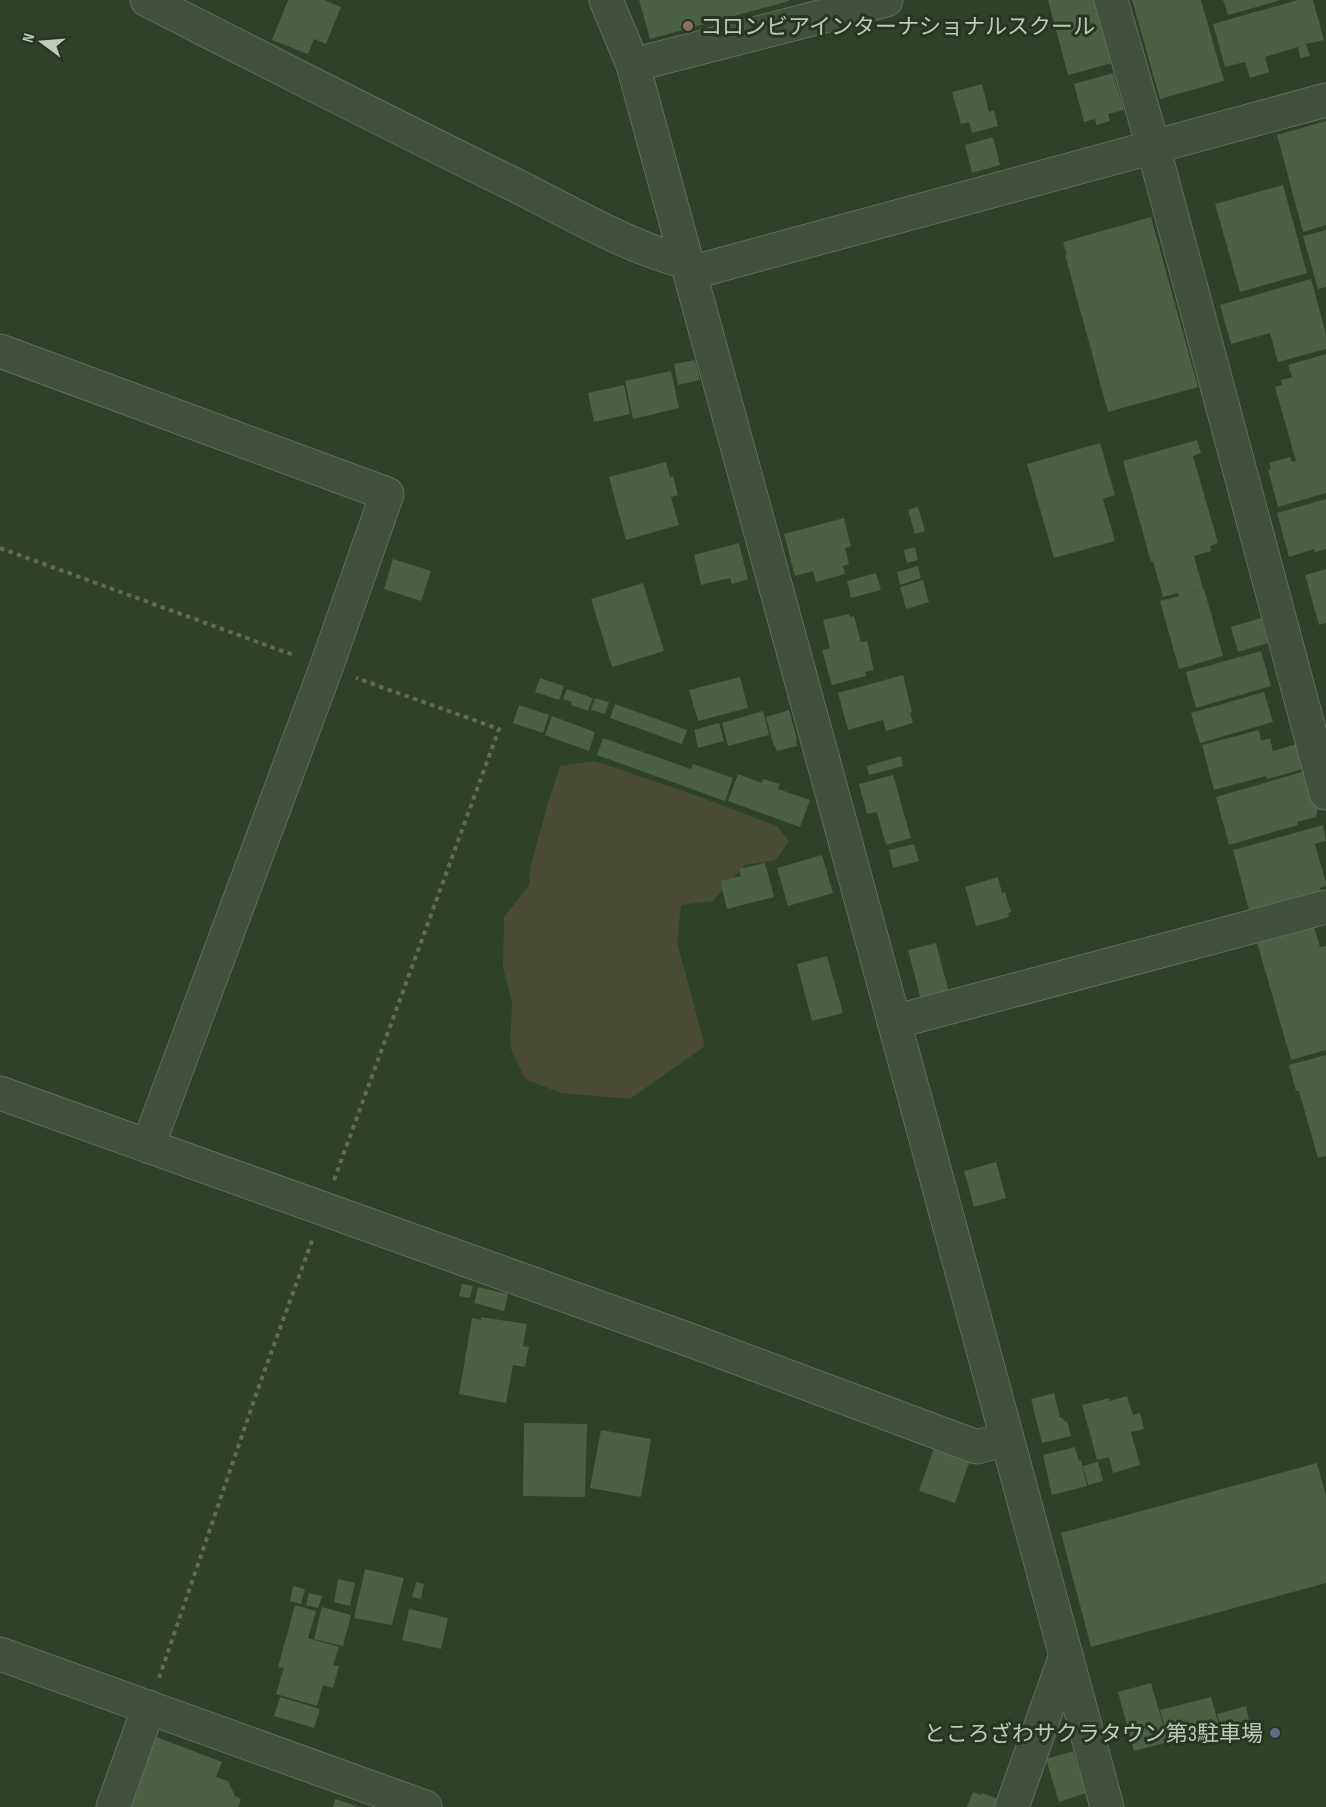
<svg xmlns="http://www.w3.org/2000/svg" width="1326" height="1807" viewBox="0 0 1326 1807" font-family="'Sofia Sans Condensed','Noto Sans JP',sans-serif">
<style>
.green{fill:#494c33}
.building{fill:#4a6143}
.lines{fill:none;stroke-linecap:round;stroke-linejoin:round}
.minor-casing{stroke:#5e6f59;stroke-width:35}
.path{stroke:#636b53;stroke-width:4;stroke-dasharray:4.5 4.5;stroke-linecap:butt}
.minor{stroke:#40523b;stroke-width:33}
.education-dot{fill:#8d6e63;stroke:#25371f;stroke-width:2}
.service-dot{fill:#5c6f8a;stroke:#25371f;stroke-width:2}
.labels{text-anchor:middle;stroke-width:6;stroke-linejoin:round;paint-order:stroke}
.poi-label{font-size:22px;fill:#bcccb8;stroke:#25371f;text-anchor:start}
</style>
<rect width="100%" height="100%" fill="#2d4226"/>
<path class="green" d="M595 761 692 794 777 826 789 841 776 860 745 865 713 901 681 905 677 942 705 1046 630 1099 561 1093 525 1079 510 1047 512 1002 503 968 504 917 529 885 531 865 547 806 560 766Z"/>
<g class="building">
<path d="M288 0H324L341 7 326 44 314 39 308 54 272 40Z"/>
<path d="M639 0H789V1L650 39Z"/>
<path d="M1048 0H1099L1116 62 1068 75Z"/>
<path d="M1132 0H1201L1224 81 1160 99Z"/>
<path d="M1223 0H1278V1L1228 15Z"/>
<path d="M1298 0H1313L1324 40 1306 44 1310 56 1300 58 1298 47 1265 57 1269 72 1250 78 1245 62 1225 67 1213 24Z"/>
<path d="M1113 73 1124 110 1108 114 1110 121 1096 125 1095 119 1084 122 1074 84Z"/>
<path d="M982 84 989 112 994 110 998 126 972 133 969 122 961 124 952 92Z"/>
<path d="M1326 121V225L1303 232 1277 135Z"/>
<path d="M993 137 1000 165 972 173 965 145Z"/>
<path d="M1283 185 1307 273 1240 292 1215 204Z"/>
<path d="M1151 217 1198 387 1108 412 1065 255H1067L1063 242Z"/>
<path d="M1326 230V287L1318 289 1303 236Z"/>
<path d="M1311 279 1326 334V349L1278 362 1270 333 1231 344 1220 305Z"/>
<path d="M1326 354V493L1278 507 1268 470 1271 469 1269 463 1290 457 1292 462 1296 461 1275 387 1282 385 1281 380 1292 377 1288 365Z"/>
<path d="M695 360 700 380 678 385 674 364Z"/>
<path d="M671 371 679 408 633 419 625 381Z"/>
<path d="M624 385 630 414 594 422 588 393Z"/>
<path d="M1197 440 1201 453 1193 456 1218 543 1210 546 1211 551 1194 556 1203 589 1183 594 1204 589 1223 656 1179 669 1160 601 1179 596 1178 593 1163 597 1153 561 1151 562 1123 461Z"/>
<path d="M1100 443 1115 495 1103 499 1115 541 1054 558 1027 464Z"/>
<path d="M666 462 670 477 673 476 678 495 671 497 679 525 626 540 609 477Z"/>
<path d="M1326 499V549L1315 552 1314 549 1289 557 1277 513Z"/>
<path d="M918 507 925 531 915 534 908 510Z"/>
<path d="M844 518 851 546 845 548 849 564 843 566 845 574 816 582 813 571 795 576 784 534Z"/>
<path d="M739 543 748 579 732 584 730 578 701 585 694 555Z"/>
<path d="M915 547 918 560 907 563 904 550Z"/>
<path d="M393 559 431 571 421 601 384 589Z"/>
<path d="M918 566 921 578 900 585 897 572Z"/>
<path d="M1326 569V623L1319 625 1305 575Z"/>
<path d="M876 573 881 590 851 598 847 581Z"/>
<path d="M923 580 929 602 906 609 900 587Z"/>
<path d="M643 583 664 651 612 667 591 599Z"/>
<path d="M849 614 850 617 854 616 861 642 867 641 874 670 865 672 866 676 832 685 822 650 830 648 823 620Z"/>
<path d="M1261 618 1268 643 1238 652 1231 627Z"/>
<path d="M1261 651 1271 686 1196 708 1186 672Z"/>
<path d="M903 675 912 712 910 713 913 723 886 731 883 720 848 730 838 693Z"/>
<path d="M740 677 748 708 698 721 689 690Z"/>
<path d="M540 678 564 686 559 700 535 692Z"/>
<path d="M567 689 593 698 588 711 571 705 572 702 563 699Z"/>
<path d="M1264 692 1273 722 1200 743 1191 713Z"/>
<path d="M595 698 609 702 605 714 591 710Z"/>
<path d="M615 704 687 730 682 744 610 718Z"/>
<path d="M519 705 549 715 543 733 513 723Z"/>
<path d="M789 710 797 739 796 740 797 746 777 751 775 746H774L766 717Z"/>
<path d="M763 711 769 735 728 746 722 723Z"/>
<path d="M552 716 595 732 589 751 545 735Z"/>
<path d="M719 723 724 741 698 748 694 730Z"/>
<path d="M1259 730 1261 741 1270 738 1273 751 1300 743 1307 768 1267 779 1266 776 1214 790 1202 745Z"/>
<path d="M603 738 691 769 693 764 733 778 725 801 597 755Z"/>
<path d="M901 756 903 766 869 775 867 766Z"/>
<path d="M1309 770 1318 802 1313 804 1318 809 1316 817 1297 822 1298 825 1229 845 1216 797Z"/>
<path d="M738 774 762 783 763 779 780 784 778 789 810 800 800 827 728 801Z"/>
<path d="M893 775 911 838 886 845 877 812 867 814 859 784Z"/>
<path d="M1323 825 1326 841 1315 844 1326 883V886L1320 888 1322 894 1250 914 1233 850Z"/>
<path d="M914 844 919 861 893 868 889 850Z"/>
<path d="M822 855 833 893 788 906 777 868Z"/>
<path d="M765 863 774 897 727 909 720 881 741 876 739 869Z"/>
<path d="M998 877 1002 893 1005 892 1011 912 1008 913 1009 917 976 926 965 887Z"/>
<path d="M1313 923 1320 947 1326 946V1050L1291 1060 1256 939Z"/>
<path d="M936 943 950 996 922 1004 908 950Z"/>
<path d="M827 956 843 1013 812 1021 797 964Z"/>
<path d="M1326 1055V1156L1318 1158 1299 1091H1296L1289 1065Z"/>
<path d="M996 1162 1006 1198 974 1207 964 1171Z"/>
<path d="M462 1284 473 1286 470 1298 459 1296Z"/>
<path d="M478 1287 508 1294 504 1311 474 1303Z"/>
<path d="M481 1317 527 1324 523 1346 529 1347 525 1367 513 1365 506 1403 459 1394 472 1318 481 1320Z"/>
<path d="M1054 1393 1060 1418 1062 1417 1065 1422 1067 1421 1071 1436 1042 1443 1031 1399Z"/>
<path d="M1127 1396 1133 1415 1140 1413 1144 1429 1131 1432 1140 1465 1113 1473 1109 1457 1097 1460 1082 1405 1109 1398 1110 1401Z"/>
<path d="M524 1423 587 1424 585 1497 523 1496Z"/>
<path d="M601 1430 651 1439 641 1497 590 1488Z"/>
<path d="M1075 1447 1079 1461 1081 1460 1087 1486 1052 1495 1043 1455Z"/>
<path d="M934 1448 970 1460 955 1503 919 1491Z"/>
<path d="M1098 1462 1103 1481 1088 1485 1083 1466Z"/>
<path d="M1317 1463 1326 1496V1583L1091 1647 1061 1533Z"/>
<path d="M365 1569 404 1578 392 1625 354 1618Z"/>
<path d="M338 1579 355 1583 350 1606 334 1602Z"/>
<path d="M416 1582 424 1584 421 1599 412 1597Z"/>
<path d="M293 1586 305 1589 301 1604 290 1601Z"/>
<path d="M309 1593 322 1596 318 1608 306 1605Z"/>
<path d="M295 1605 316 1611 308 1638 339 1647 333 1665 339 1666 333 1688 323 1685 317 1706 276 1694 284 1668 278 1667Z"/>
<path d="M322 1607 351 1615 343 1646 314 1639Z"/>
<path d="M409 1609 448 1618 441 1649 402 1640Z"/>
<path d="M1151 1683 1168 1742 1134 1751 1118 1692Z"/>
<path d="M280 1697 320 1709 314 1728 274 1716Z"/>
<path d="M1211 1697 1220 1729 1169 1743 1160 1710Z"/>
<path d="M1246 1706 1249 1721 1221 1728 1217 1714Z"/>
<path d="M151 1735 222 1762 216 1777 228 1781 235 1796 241 1799 238 1807H124Z"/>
<path d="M1073 1751 1086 1793 1059 1802 1046 1759Z"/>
<path d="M973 1792 981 1795 982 1793 1006 1802 1004 1807H967Z"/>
<path d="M335 1799 360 1807H333Z"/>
</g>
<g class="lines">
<g class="minor-casing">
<g id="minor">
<path d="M147 0C269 62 390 124 513 184 568 211 628 248 687 262"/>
<path d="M606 0 633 65 849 855 1107 1807"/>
<path d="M1111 0 1153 146 1326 793"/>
<path d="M633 65 886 0"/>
<path d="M690 273 1326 100"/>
<path d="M0 351 387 494 326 668 148 1146"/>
<path d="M894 1022 1326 907"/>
<path d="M0 1093 687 1339 977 1447 1006 1439"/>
<path d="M0 1654 425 1807"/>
<path d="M113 1807 149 1707"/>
<path d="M1012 1807 1066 1655"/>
</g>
</g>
<g class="path">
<path d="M0 548 296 656"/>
<path d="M334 1180 499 729 356 678"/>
<path d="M159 1678 259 1386 313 1238"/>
</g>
<use href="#minor" class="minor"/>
</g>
<circle class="education-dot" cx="688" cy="26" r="6"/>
<circle class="service-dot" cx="1275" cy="1733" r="6"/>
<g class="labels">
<g class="poi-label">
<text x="700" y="34">コロンビアインターナショナルスクール</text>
<text x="1263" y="1741" text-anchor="end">ところざわサクラタウン第3駐車場</text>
</g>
</g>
<g transform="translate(42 42) rotate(286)" stroke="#25371f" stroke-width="4.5" paint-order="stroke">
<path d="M0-4.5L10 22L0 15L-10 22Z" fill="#bcccb8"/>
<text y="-9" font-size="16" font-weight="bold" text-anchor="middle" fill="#bcccb8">N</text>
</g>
</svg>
